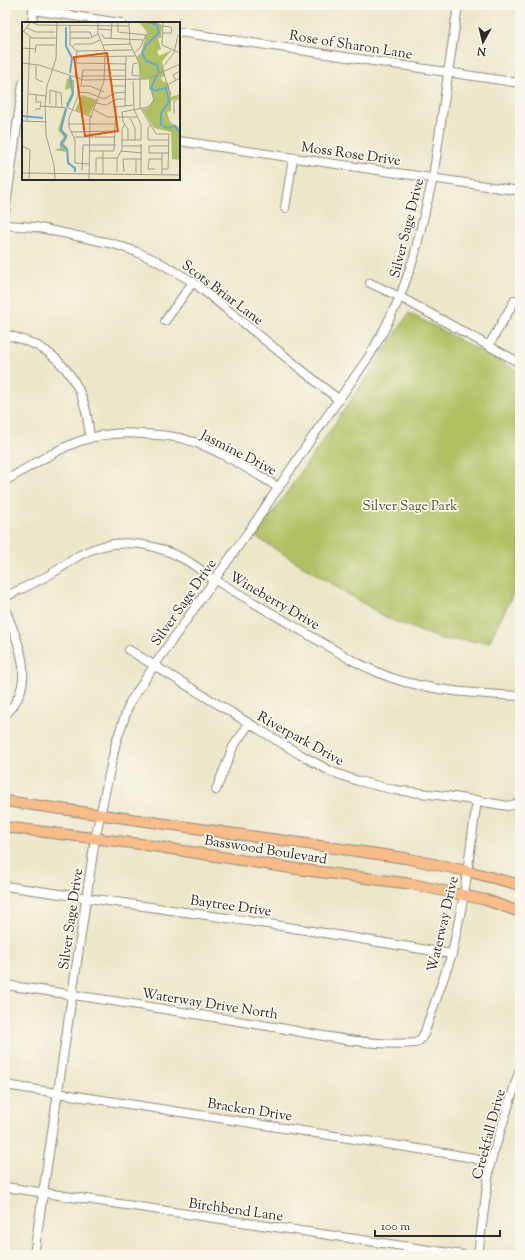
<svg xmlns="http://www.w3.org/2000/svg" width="525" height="1260" viewBox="0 0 525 1260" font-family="'Sorts Mill Goudy',serif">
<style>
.green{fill:#b0c164;stroke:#6e7648}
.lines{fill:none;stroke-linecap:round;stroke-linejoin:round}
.minor-casing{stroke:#8c897a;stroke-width:10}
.major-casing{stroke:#8c897a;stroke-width:12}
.minor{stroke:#fff;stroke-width:8}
.major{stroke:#f8bd89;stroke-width:10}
.labels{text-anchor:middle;stroke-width:3.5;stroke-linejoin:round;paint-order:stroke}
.street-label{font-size:14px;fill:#2b2b2b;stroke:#fbf7ec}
.park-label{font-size:14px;fill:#53583c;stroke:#fbf7ec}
.inset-river{fill:none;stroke:#65a7d9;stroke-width:2}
.inset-road{fill:none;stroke:#9f9c8a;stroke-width:1}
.view{fill:#df570e;fill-opacity:0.15;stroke:#df570e;stroke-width:2}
.inset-edge{fill:none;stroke:#2b2b2b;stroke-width:2}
</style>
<rect width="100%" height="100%" fill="#fbf7ec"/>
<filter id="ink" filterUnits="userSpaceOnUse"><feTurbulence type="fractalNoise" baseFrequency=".025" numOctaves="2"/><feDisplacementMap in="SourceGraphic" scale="8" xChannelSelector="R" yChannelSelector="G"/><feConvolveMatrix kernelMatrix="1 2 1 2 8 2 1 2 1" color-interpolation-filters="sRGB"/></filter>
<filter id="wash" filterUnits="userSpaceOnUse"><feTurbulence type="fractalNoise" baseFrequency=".012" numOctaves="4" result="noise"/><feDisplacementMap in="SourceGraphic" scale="16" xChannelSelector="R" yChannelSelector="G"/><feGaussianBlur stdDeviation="0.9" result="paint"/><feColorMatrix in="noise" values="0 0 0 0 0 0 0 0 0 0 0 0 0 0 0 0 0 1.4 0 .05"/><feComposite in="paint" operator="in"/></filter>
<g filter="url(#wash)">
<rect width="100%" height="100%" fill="#ede7ca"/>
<path class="green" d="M409 313 520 372V583L511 598 489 642 440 639 387 618 256 537 374 367Z"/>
</g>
<g filter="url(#ink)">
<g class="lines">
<g class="minor-casing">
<g id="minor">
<path d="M33 10 121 23"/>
<path d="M32 23 34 6"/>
<path d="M179 32 520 83"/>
<path d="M179 141 520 191"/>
<path d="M285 208 293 158"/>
<path d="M5 212 23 83"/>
<path d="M5 225 35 227 114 244 137 252 157 261 193 282 339 400"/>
<path d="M370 283 400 297 520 363"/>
<path d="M165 321 193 282"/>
<path d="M5 334C12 337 19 338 26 341 56 351 79 379 86 411 88 420 89 429 90 438"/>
<path d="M489 345 515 300"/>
<path d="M5 481C29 467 53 451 80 441 100 434 122 432 143 434 160 435 177 436 194 442 224 453 252 471 279 488"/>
<path d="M5 597C21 589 39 581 54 572 63 567 71 560 80 555 113 537 149 541 182 558 194 564 204 573 215 580L350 659C364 666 377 673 392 678 431 691 479 694 520 696"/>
<path d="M5 609C19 644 38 684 5 715"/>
<path d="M129 650 301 755 332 772 358 781 395 790 454 797 508 806 520 803"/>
<path d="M216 790 233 747 249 724"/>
<path d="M5 886 275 925 452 954"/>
<path d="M5 985C91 997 177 1011 262 1025 312 1033 364 1047 415 1043L420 1040 424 1034 452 954 464 895 477 800"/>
<path d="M5 1085 445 1153 473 1158 490 1164"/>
<path d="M5 1187 463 1255"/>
<path d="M34 1255 95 839 116 742 130 702 154 666 260 515 309 442 370 355 385 328 400 297 414 257 433 178 458 5"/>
<path d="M478 1255 490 1164 520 1069"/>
</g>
</g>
<g class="major-casing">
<g id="major">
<path d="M5 801 405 858 467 871 520 885"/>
<path d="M5 827 140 844 297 869 412 884 486 900 520 912"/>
</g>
</g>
<use href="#minor" class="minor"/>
<use href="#major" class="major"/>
</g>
</g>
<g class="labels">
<g class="street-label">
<text transform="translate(351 44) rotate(9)" y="5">Rose of Sharon Lane</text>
<text transform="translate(351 153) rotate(8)" y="5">Moss Rose Drive</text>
<text transform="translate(406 228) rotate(-76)" y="5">Silver Sage Drive</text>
<text transform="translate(223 292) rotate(37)" y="5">Scots Briar Lane</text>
<text transform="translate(239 452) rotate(27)" y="5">Jasmine Drive</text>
<text transform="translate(275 600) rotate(30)" y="5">Wineberry Drive</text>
<text transform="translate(183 602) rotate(-55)" y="5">Silver Sage Drive</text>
<text transform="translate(301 738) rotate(29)" y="5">Riverpark Drive</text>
<text transform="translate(266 849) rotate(9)" y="5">Basswood Boulevard</text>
<text transform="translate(231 905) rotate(8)" y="5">Baytree Drive</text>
<text transform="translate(70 919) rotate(-82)" y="5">Silver Sage Drive</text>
<text transform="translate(442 924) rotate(-77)" y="5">Waterway Drive</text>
<text transform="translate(210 1003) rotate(9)" y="5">Waterway Drive North</text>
<text transform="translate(250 1109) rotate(9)" y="5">Bracken Drive</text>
<text transform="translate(488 1134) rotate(-75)" y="5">Creekfall Drive</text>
<text transform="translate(236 1209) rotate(8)" y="5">Birchbend Lane</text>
</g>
<g class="park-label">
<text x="410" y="510">Silver Sage Park</text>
</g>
</g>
<g transform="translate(22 22)">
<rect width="158" height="158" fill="#ede7ca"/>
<path d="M117 0H134L140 3 139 16H136L139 27 135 29 137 34 150 28 140 39 143 54 139 55 140 59 146 61 149 75 158 72V75L149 79V89L145 90 148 100 158 106V138L150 137 149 110 132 106 120 87 126 86 132 76 127 66V56L119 57 115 34 119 31 125 10ZM45 56 52 58V72L46 85 44 82 50 70 49 66 43 68ZM60 73 75 78 67 93 53 88ZM43 86 45 87 40 108 46 113 42 122 46 127 47 140 54 149 45 141V130L32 128 38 126V120L42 115 36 108Z" fill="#b0c164"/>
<path class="inset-river" d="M127 0 135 3 137 11 124 23 120 31 124 39 135 43 137 51M44 5V24L50 36 48 51M135 53 129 66 132 69 144 66 147 80 139 91V103L145 106 153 104 158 111M45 85 51 72 48 54M44 87 39 107 44 115 39 122 45 127 46 141 53 146V150M0 94 21 96"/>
<path class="inset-road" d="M9 0 16 3 107 4M96 0V10L124 13 118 26 112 31M107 0 108 22 118 43V85L134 112M141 0 140 23 158 31M48 3V23L55 29M5 6 14 10H33M76 7 90 8M0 8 10 16H35M1 10 9 0M48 10H68L70 15M140 11H149L150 8 149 5 141 4M80 12 82 16 121 18M48 16H68L76 12M89 16 90 0M81 23 108 22M50 25 53 22H69L78 18M0 26 14 27M55 29 110 28M13 31 14 23H33M55 35 113 34M0 41 17 43 62 58 125 57 158 42M55 41 104 42M115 41 111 42 110 53 118 54M14 44V57L21 60M59 54H104M53 55 55 29M154 59 151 53 158 49M147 62 158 56M59 63 61 48H104M56 70 67 71 82 77 93 71 104 70M7 72 24 74M90 72V64H104M149 73 140 46 152 31 156 13M74 81 84 83 95 77H103M28 82V68L39 71 40 85M18 84 46 86 70 95M103 84 104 35M34 85V70M13 87H18L19 80H14V73M71 87 85 95H115M152 92V79L158 76M108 96 113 106V118M0 99 25 100M5 99 8 15M46 102H93M129 102 126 106V118H147M49 110 94 109M134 112H147L146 147H140M53 115H93M100 118H119V103L112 87 111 59M106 118V107L101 100 100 90 126 85 132 79 130 71M0 124 8 128 7 158M100 124H120M67 129H92L94 85 111 83M99 129 120 131M147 131H127V124H147M67 142 53 141V118L47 105V96L56 74V64H68L82 70M133 147H126L127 137H140M60 148 61 123H94M74 150V136H95M95 150V137L100 127V107L103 102M102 150 101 137H120M0 151 158 153M114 151V137M81 152V129M119 152V122M140 152V131M33 158 32 143 24 113 23 84 25 64 34 37 35 0M67 158 68 97 82 59 83 29 76 12V0"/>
<path class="view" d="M85 31 96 109 63 114 52 35Z"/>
<rect width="158" height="158" class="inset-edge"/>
</g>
<rect width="525" height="1260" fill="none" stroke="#fbf7ec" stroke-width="20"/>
<g transform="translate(483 42) rotate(188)" stroke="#fbf7ec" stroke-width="3" paint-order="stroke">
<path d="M0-3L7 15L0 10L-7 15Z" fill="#2b2b2b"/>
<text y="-6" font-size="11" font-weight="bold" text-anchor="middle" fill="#2b2b2b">N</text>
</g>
<path d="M375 1230v6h125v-6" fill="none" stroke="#2b2b2b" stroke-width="2"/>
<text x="381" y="1230" font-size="12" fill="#2b2b2b" stroke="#fbf7ec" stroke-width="3" paint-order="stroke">100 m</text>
</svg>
